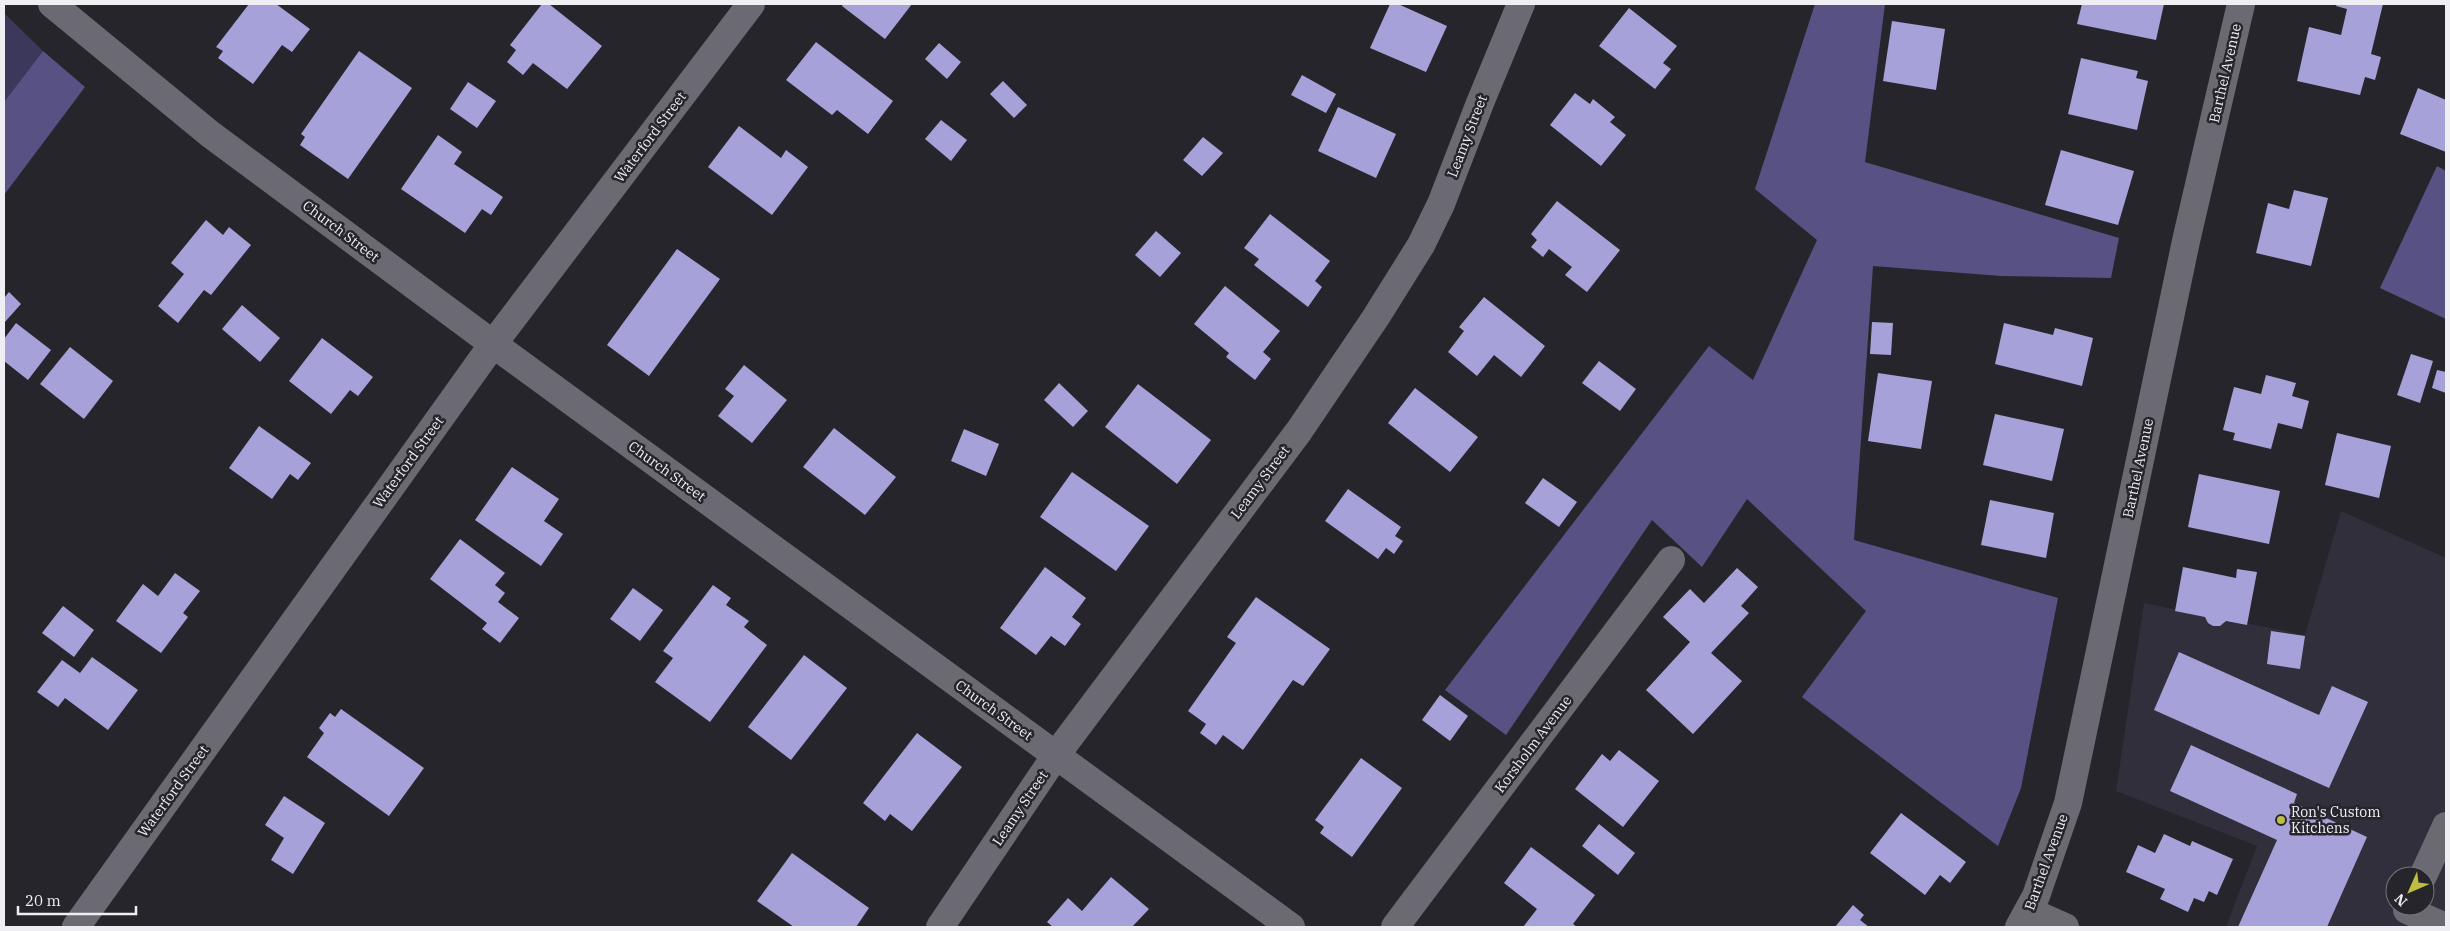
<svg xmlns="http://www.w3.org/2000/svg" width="2450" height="931" viewBox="0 0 2450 931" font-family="'IBM Plex Serif',serif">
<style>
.built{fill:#302f3b;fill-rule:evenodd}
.green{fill:#3c385b}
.forest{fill:#585284}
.building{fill:#a6a1d8}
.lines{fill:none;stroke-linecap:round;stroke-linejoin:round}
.minor{stroke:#6b6a72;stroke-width:28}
.poi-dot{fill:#c0be41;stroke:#26252c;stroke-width:2}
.labels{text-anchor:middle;stroke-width:5;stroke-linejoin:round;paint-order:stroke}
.street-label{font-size:14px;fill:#efeef3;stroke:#26252c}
.poi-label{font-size:14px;fill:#efeef3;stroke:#26252c;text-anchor:start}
</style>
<rect width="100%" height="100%" fill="#26252c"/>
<path class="built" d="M2341 511 2446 558V927H2226L2257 846 2116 791 2144 603 2305 635ZM2395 876H2425V906H2395Z"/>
<path class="green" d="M4 13 43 51 4 102Z"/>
<g class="forest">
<path d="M1815 4H1885L1865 162 2119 238 2111 278 2001 276 1873 266 1854 540 2058 598 2021 788 1998 846 1802 697 1866 611 1747 499 1702 567 1652 520 1506 735 1445 690 1709 346 1753 380 1817 240 1755 189Z"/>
<path d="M43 51 85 87 4 195V102Z"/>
<path d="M2437 166 2446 171V319L2380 288Z"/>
</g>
<g class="building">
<path d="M249 4H276L310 29 292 52 282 45 253 84 218 58 223 51 216 47Z"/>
<path d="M542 4H549L602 46 567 89 533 63 523 75 507 62 516 50 510 45Z"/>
<path d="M843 4H912L885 39 842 6Z"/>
<path d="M1390 4H1398L1447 26 1426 72 1370 48Z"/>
<path d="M2082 4H2164L2156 40 2077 24Z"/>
<path d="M2337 4H2383L2371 54 2381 57 2375 80 2365 77 2360 95 2297 81 2309 27 2341 35 2347 9 2336 6Z"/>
<path d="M1629 8 1677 46 1663 63 1671 69 1655 89 1599 46Z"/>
<path d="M1892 21 1945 29 1936 90 1883 81Z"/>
<path d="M816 42 893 101 868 134 837 110 832 115 786 80Z"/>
<path d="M939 43 961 62 947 79 925 59Z"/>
<path d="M359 51 412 88 348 179 300 145 305 137 301 134Z"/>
<path d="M2081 58 2138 71 2136 78 2148 81 2137 130 2068 114Z"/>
<path d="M1302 75 1336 94 1326 113 1291 95Z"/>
<path d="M1003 81 1027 105 1014 118 990 94Z"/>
<path d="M468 82 496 101 477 128 450 109Z"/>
<path d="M2418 88 2446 100V152L2400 134Z"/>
<path d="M1575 93 1590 104 1593 99 1615 117 1610 122 1626 135 1601 166 1550 125Z"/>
<path d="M1338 107 1396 134 1376 178 1318 151Z"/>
<path d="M941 120 967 140 951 161 925 139Z"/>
<path d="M739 126 781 158 786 150 808 167 772 215 708 167Z"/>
<path d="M438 135 462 152 454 164 503 197 491 215 482 209 465 233 401 189Z"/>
<path d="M1203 137 1223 153 1202 176 1183 160Z"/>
<path d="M2061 150 2134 171 2118 225 2045 205Z"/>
<path d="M2294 190 2328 198 2311 266 2256 253 2268 203 2289 209Z"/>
<path d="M1557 201 1620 250 1587 292 1565 275 1572 267 1549 249 1543 257 1531 247 1537 240 1531 234Z"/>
<path d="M1270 214 1330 261 1315 281 1322 287 1308 307 1254 265 1259 259 1244 248Z"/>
<path d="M206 220 223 235 229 227 251 245 211 295 204 290 178 323 158 306 184 274 171 263Z"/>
<path d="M1156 231 1181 253 1160 277 1135 255Z"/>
<path d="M677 249 720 279 649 376 607 345Z"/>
<path d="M1225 286 1280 331 1263 352 1271 359 1255 380 1226 357 1229 353 1194 324Z"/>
<path d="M9 292 21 304 4 323V298Z"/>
<path d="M1484 297 1545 346 1521 377 1494 355 1477 376 1448 352 1464 331 1459 327Z"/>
<path d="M242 305 280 338 260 362 222 329Z"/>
<path d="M1872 322 1893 323 1891 355 1870 354Z"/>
<path d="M16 323 51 350 28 380 4 361V339Z"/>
<path d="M2004 323 2053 335 2055 328 2093 338 2082 386 1995 364Z"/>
<path d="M322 338 373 377 358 396 350 390 331 414 289 381Z"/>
<path d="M70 347 113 381 84 419 40 384Z"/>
<path d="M2411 354 2433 361 2420 403 2397 395Z"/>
<path d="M1599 361 1636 389 1620 411 1582 383Z"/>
<path d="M744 365 787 400 752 443 718 416 734 396 725 389Z"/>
<path d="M2437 370 2446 372V393L2432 388Z"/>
<path d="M1878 373 1932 381 1921 449 1868 441Z"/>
<path d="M2266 375 2296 383 2292 396 2309 401 2302 429 2278 423 2271 449 2233 440 2235 433 2223 430 2234 387 2261 394Z"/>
<path d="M1059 383 1088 411 1073 427 1044 400Z"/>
<path d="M1138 384 1211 440 1177 484 1105 427Z"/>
<path d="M1415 388 1478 437 1450 472 1388 423Z"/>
<path d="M1995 414 2064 429 2052 481 1983 465Z"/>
<path d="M259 426 311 463 298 480 290 474 272 499 229 468Z"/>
<path d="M834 428 896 477 865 515 803 467Z"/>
<path d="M964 429 999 444 986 476 951 461Z"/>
<path d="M2337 433 2391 446 2379 498 2325 485Z"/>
<path d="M512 467 559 499 544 521 563 534 541 566 475 520Z"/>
<path d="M1072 472 1149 526 1116 571 1040 517Z"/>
<path d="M2199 474 2280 491 2269 544 2188 527Z"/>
<path d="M1543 478 1577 502 1559 527 1525 503Z"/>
<path d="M1348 489 1401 527 1395 536 1403 541 1394 554 1386 548 1378 559 1325 521Z"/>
<path d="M1990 500 2054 513 2046 558 1981 545Z"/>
<path d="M460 539 505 573 495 585 505 593 498 602 519 618 500 643 482 629 487 623 430 579Z"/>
<path d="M1045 567 1086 598 1072 617 1081 624 1065 646 1051 636 1036 655 1000 628Z"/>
<path d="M2183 567 2236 578 2237 569 2257 572 2247 625 2226 621 2220 626H2213L2208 623 2205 617 2175 611Z"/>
<path d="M1737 568 1758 587 1741 606 1749 613 1711 653 1742 681 1693 734 1646 690 1690 642 1663 617 1690 589 1704 603Z"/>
<path d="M175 573 200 591 183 613 188 617 161 653 116 621 143 584 158 596Z"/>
<path d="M713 585 731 598 726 605 749 621 744 627 767 645 710 722 655 682 673 658 663 651Z"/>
<path d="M633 588 663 610 640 641 610 619Z"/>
<path d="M1256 597 1330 649 1303 686 1293 680 1243 750 1223 735 1216 745 1200 733 1206 724 1188 711 1236 643 1227 637Z"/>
<path d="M63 606 94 630 74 657 42 633Z"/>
<path d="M2271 631 2305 636 2300 669 2267 664Z"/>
<path d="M2179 652 2319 715 2332 686 2368 702 2329 788 2154 710Z"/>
<path d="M804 655 847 688 791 760 748 727Z"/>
<path d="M92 657 138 690 108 730 65 698 58 707 37 692 62 660 80 673Z"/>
<path d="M1440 695 1468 716 1450 741 1422 720Z"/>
<path d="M341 709 424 768 389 816 307 757 324 733 319 728 330 713 335 717Z"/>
<path d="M917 733 962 767 912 831 890 814 885 821 863 803Z"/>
<path d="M2191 745 2297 794 2294 803 2367 837 2327 927H2238L2277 840 2170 791Z"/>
<path d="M1619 750 1659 781 1623 827 1575 789 1602 754 1610 761Z"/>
<path d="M1361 758 1402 788 1352 857 1320 833 1324 827 1315 820Z"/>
<path d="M284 796 325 823 293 874 271 860 284 838 265 825Z"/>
<path d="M1901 813 1966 862 1950 883 1940 875 1925 895 1870 853Z"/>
<path d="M1599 824 1635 853 1618 875 1582 846Z"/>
<path d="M2164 834 2190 846 2192 841 2233 859 2217 895 2209 891 2204 902 2194 898 2188 912 2160 899 2165 889 2126 872 2138 845 2155 853Z"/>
<path d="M1531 847 1595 895 1573 924 1577 927H1523L1537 909 1504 883Z"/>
<path d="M792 853 869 908 856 927H794L757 901Z"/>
<path d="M1111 877 1149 909 1132 927H1053L1047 922 1068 898 1082 911Z"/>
<path d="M1853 905 1864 915 1860 920 1869 927H1835Z"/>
</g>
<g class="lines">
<g class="minor">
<path d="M52 4 210 134 493 344 1291 927"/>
<path d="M2423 876 2446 826"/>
<path d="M2407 910 2446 927"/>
<path d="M2029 911 2065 927"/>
<path d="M76 927 493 344 751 4"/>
<path d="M940 927 1056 755 1299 431 1376 317 1421 245 1441 204 1480 103 1521 4"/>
<path d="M1395 927 1671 560"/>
<path d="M2019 927 2036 896 2068 803 2186 241 2241 4"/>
</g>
</g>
<circle class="poi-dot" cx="2281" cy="820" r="5"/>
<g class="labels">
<g class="street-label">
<text transform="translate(2225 73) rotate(-77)" y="5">Barthel Avenue</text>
<text transform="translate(1467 136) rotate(-69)" y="5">Leamy Street</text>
<text transform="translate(650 137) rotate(-53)" y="5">Waterford Street</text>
<text transform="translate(341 231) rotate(37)" y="5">Church Street</text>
<text transform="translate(408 462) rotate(-54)" y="5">Waterford Street</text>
<text transform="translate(2138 468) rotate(-78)" y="5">Barthel Avenue</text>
<text transform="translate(667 471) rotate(36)" y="5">Church Street</text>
<text transform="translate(1260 482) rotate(-53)" y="5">Leamy Street</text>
<text transform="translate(994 710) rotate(36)" y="5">Church Street</text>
<text transform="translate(1533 744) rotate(-53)" y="5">Korsholm Avenue</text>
<text transform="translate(173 791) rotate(-54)" y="5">Waterford Street</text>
<text transform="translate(1020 808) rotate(-56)" y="5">Leamy Street</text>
<text transform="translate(2046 862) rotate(-70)" y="5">Barthel Avenue</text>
</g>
<g class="poi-label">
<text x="2291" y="817">Ron's Custom<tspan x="2291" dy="16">Kitchens</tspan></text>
</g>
</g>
<rect width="2450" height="931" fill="none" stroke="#efeef3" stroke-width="10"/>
<g transform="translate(2410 891) rotate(225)"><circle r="24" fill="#26252c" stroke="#76757c"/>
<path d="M0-4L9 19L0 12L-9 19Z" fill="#c0be41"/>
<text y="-8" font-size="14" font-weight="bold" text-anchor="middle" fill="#efeef3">N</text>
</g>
<path d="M18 906v8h118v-8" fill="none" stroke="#efeef3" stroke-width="2.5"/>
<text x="25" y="906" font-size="15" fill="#efeef3" stroke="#26252c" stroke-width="4" paint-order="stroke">20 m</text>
</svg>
